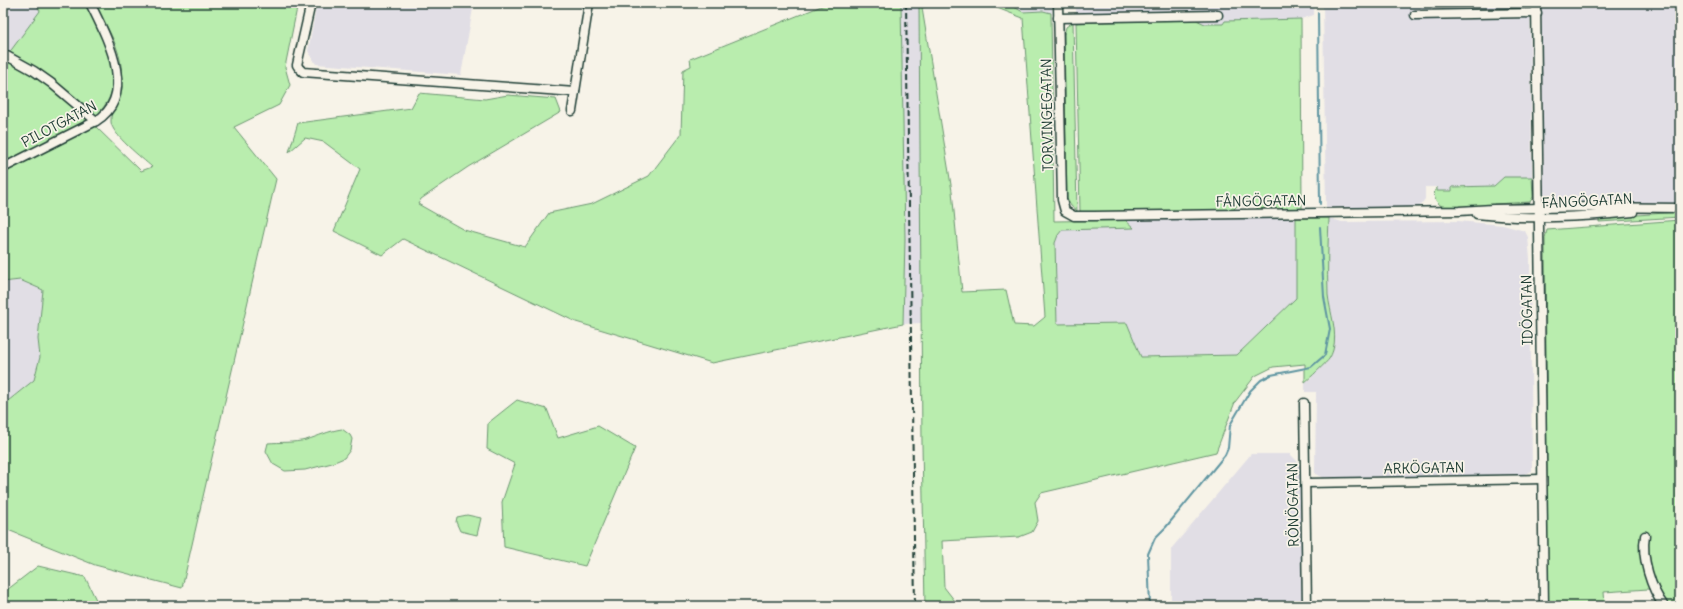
<svg xmlns="http://www.w3.org/2000/svg" width="1683" height="609" viewBox="0 0 1683 609" font-family="Delius,sans-serif">
<style>
.built{fill:#e1dee5}
.green{fill:#b9edae;stroke:#6c9571}
.lines{fill:none;stroke-linecap:round;stroke-linejoin:round}
.stream{stroke:#5f95a1;stroke-width:2}
.minor-casing{stroke:#1f3d34;stroke-width:11}
.minor{stroke:#f7f3e8;stroke-width:8}
.rail{stroke:#1f3d34;stroke-width:2;stroke-dasharray:6 3;stroke-linecap:butt}
.labels{text-anchor:middle;stroke-width:3.5;stroke-linejoin:round;paint-order:stroke}
.street-label{font-size:14px;fill:#1f3d34;stroke:#f7f3e8}
</style>
<rect width="100%" height="100%" fill="#f7f3e8"/>
<filter id="ink" filterUnits="userSpaceOnUse"><feTurbulence type="fractalNoise" baseFrequency=".025" numOctaves="2"/><feDisplacementMap in="SourceGraphic" scale="8" xChannelSelector="R" yChannelSelector="G"/><feConvolveMatrix kernelMatrix="1 2 1 2 8 2 1 2 1" color-interpolation-filters="sRGB"/></filter>
<g filter="url(#ink)">
<g class="built">
<path d="M3 3H36L41 11 5 59 3 58Z"/>
<path d="M317 3H474L461 75 316 64 308 51Z"/>
<path d="M901 3H919L921 323 903 324 905 239Z"/>
<path d="M1007 3H1052V13L1043 11 1023 12Z"/>
<path d="M1076 3H1314V15L1301 19 1225 21 1223 24H1204L1194 19 1076 23Z"/>
<path d="M1323 3H1530L1532 177H1505L1494 186 1453 187 1452 191H1437V187H1425V199L1419 207 1326 209Z"/>
<path d="M1541 3H1680V203L1554 205 1545 199 1544 192Z"/>
<path d="M1296 218V298L1237 355 1141 357 1127 324H1056L1055 243 1058 235 1062 230 1133 228 1125 220Z"/>
<path d="M1329 218 1342 222 1458 221 1503 225 1525 231 1528 237 1530 259 1532 471 1524 474 1503 475 1325 478 1315 474 1316 392H1305V382L1309 380 1318 369 1329 359 1334 338V326L1328 297 1327 259Z"/>
<path d="M20 280 43 290 38 339 40 357 34 380 3 405V283Z"/>
<path d="M1251 454H1290L1301 465 1302 606H1171V549Z"/>
</g>
<g class="green">
<path d="M36 3H86C99 31 121 65 110 96 107 104 101 110 96 117L9 53 40 11Z"/>
<path d="M94 3H298L285 67 290 85 279 105 234 127 276 179 182 588 95 565 3 528V405L34 380 40 357 38 339 43 290 20 280 3 282V171L94 125 141 171 152 167C142 158 112 135 111 122 110 112 119 92 121 81 125 53 106 26 94 3Z"/>
<path d="M829 3H901L905 239 903 324 712 363 576 322 403 239 382 255 334 231 360 169 324 142 305 138 289 152 298 123 411 108 419 93 485 99 508 95 556 99 561 112 468 167 421 199 418 204 464 230 525 247 549 213 592 204 649 176 681 134 683 70 691 66 690 59Z"/>
<path d="M919 3H933L922 8 952 191 962 292 1006 290 1014 325 1034 326 1045 317 1023 18 984 3H1007L1023 12 1043 11 1051 13 1054 221 1125 220 1134 228 1062 230 1058 235 1055 243 1057 324 1127 323 1141 357 1237 355 1296 298V218H1329C1328 244 1327 269 1328 295 1330 313 1338 331 1333 350 1332 353 1331 356 1329 359 1328 361 1308 380 1305 382V364L1273 367 1255 376 1235 402 1216 452 1041 493 1035 502 1038 521 1032 532 1019 537 942 541 944 587 958 605 925 606 922 444Z"/>
<path d="M1194 19 1205 24H1223L1225 21 1301 19 1302 209H1258L1255 205H1238L1233 210 1080 212 1076 23Z"/>
<path d="M1073 22 1077 211 1071 206 1067 199 1064 35 1066 27Z"/>
<path d="M5 59 39 79 89 121 3 165V73Z"/>
<path d="M1504 177H1532L1533 197 1530 202 1494 204 1493 206 1444 207C1436 204 1431 195 1437 187V191H1452V187L1494 186Z"/>
<path d="M1680 212V217L1599 222V220L1608 217Z"/>
<path d="M1680 220V606H1667L1660 596 1648 589 1604 592 1605 606H1548L1545 238 1547 230Z"/>
<path d="M517 400 547 409 558 438 598 426 635 448 585 566 504 547 502 502 515 464 487 449 488 423Z"/>
<path d="M342 429 350 435 352 439 350 450 344 458 332 463 305 470 285 471 273 464 266 451 268 443C281 442 293 443 306 440 319 436 328 431 342 429Z"/>
<path d="M467 515 481 518 477 535 460 531 456 522 457 517Z"/>
<path d="M38 566 85 577 99 606H3V593Z"/>
</g>
<g class="lines">
<g class="stream">
<path d="M1318 3V5"/>
<path d="M1318 13 1320 204"/>
<path d="M1150 606 1148 554 1155 538 1166 527 1225 455 1228 448 1230 425 1250 391 1261 380 1271 375 1311 367 1325 355 1330 329 1324 297 1320 227"/>
</g>
<g class="minor-casing">
<g id="minor">
<path d="M311 3 297 65 299 68 303 72 575 92"/>
<path d="M1058 3 1062 200 1065 211 1074 216H1094L1459 211 1493 209 1587 207 1680 208"/>
<path d="M1536 3 1544 606"/>
<path d="M1415 15 1537 13"/>
<path d="M1058 18 1218 15"/>
<path d="M7 56 34 71 51 83 96 121"/>
<path d="M572 111 589 3"/>
<path d="M3 168 96 121C139 95 106 36 90 3"/>
<path d="M1477 214C1529 220 1581 217 1633 212"/>
<path d="M1304 403 1307 606"/>
<path d="M1306 483 1542 479"/>
<path d="M1645 536C1641 557 1651 589 1664 606"/>
</g>
</g>
<use href="#minor" class="minor"/>
<path class="rail" d="M906 3 915 606"/>
</g>
</g>
<g class="labels">
<g class="street-label">
<text transform="translate(1047 115) rotate(-91)" y="5">TORVINGEGATAN</text>
<text transform="translate(59 124) rotate(-28)" y="5">PILOTGATAN</text>
<text transform="translate(1261 201) rotate(-1)" y="5">FÅNGÖGATAN</text>
<text transform="translate(1587 201) rotate(-3)" y="5">FÅNGÖGATAN</text>
<text transform="translate(1527 310) rotate(-91)" y="5">IDÖGATAN</text>
<text transform="translate(1424 468) rotate(-1)" y="5">ARKÖGATAN</text>
<text transform="translate(1293 505) rotate(-91)" y="5">RÖNÖGATAN</text>
</g>
</g>
<rect width="1683" height="609" fill="none" stroke="#f7f3e8" stroke-width="16"/>
<rect x="8" y="8" width="1667" height="593" fill="none" stroke="#1f3d34" stroke-width="1.5" filter="url(#ink)"/>
</svg>
